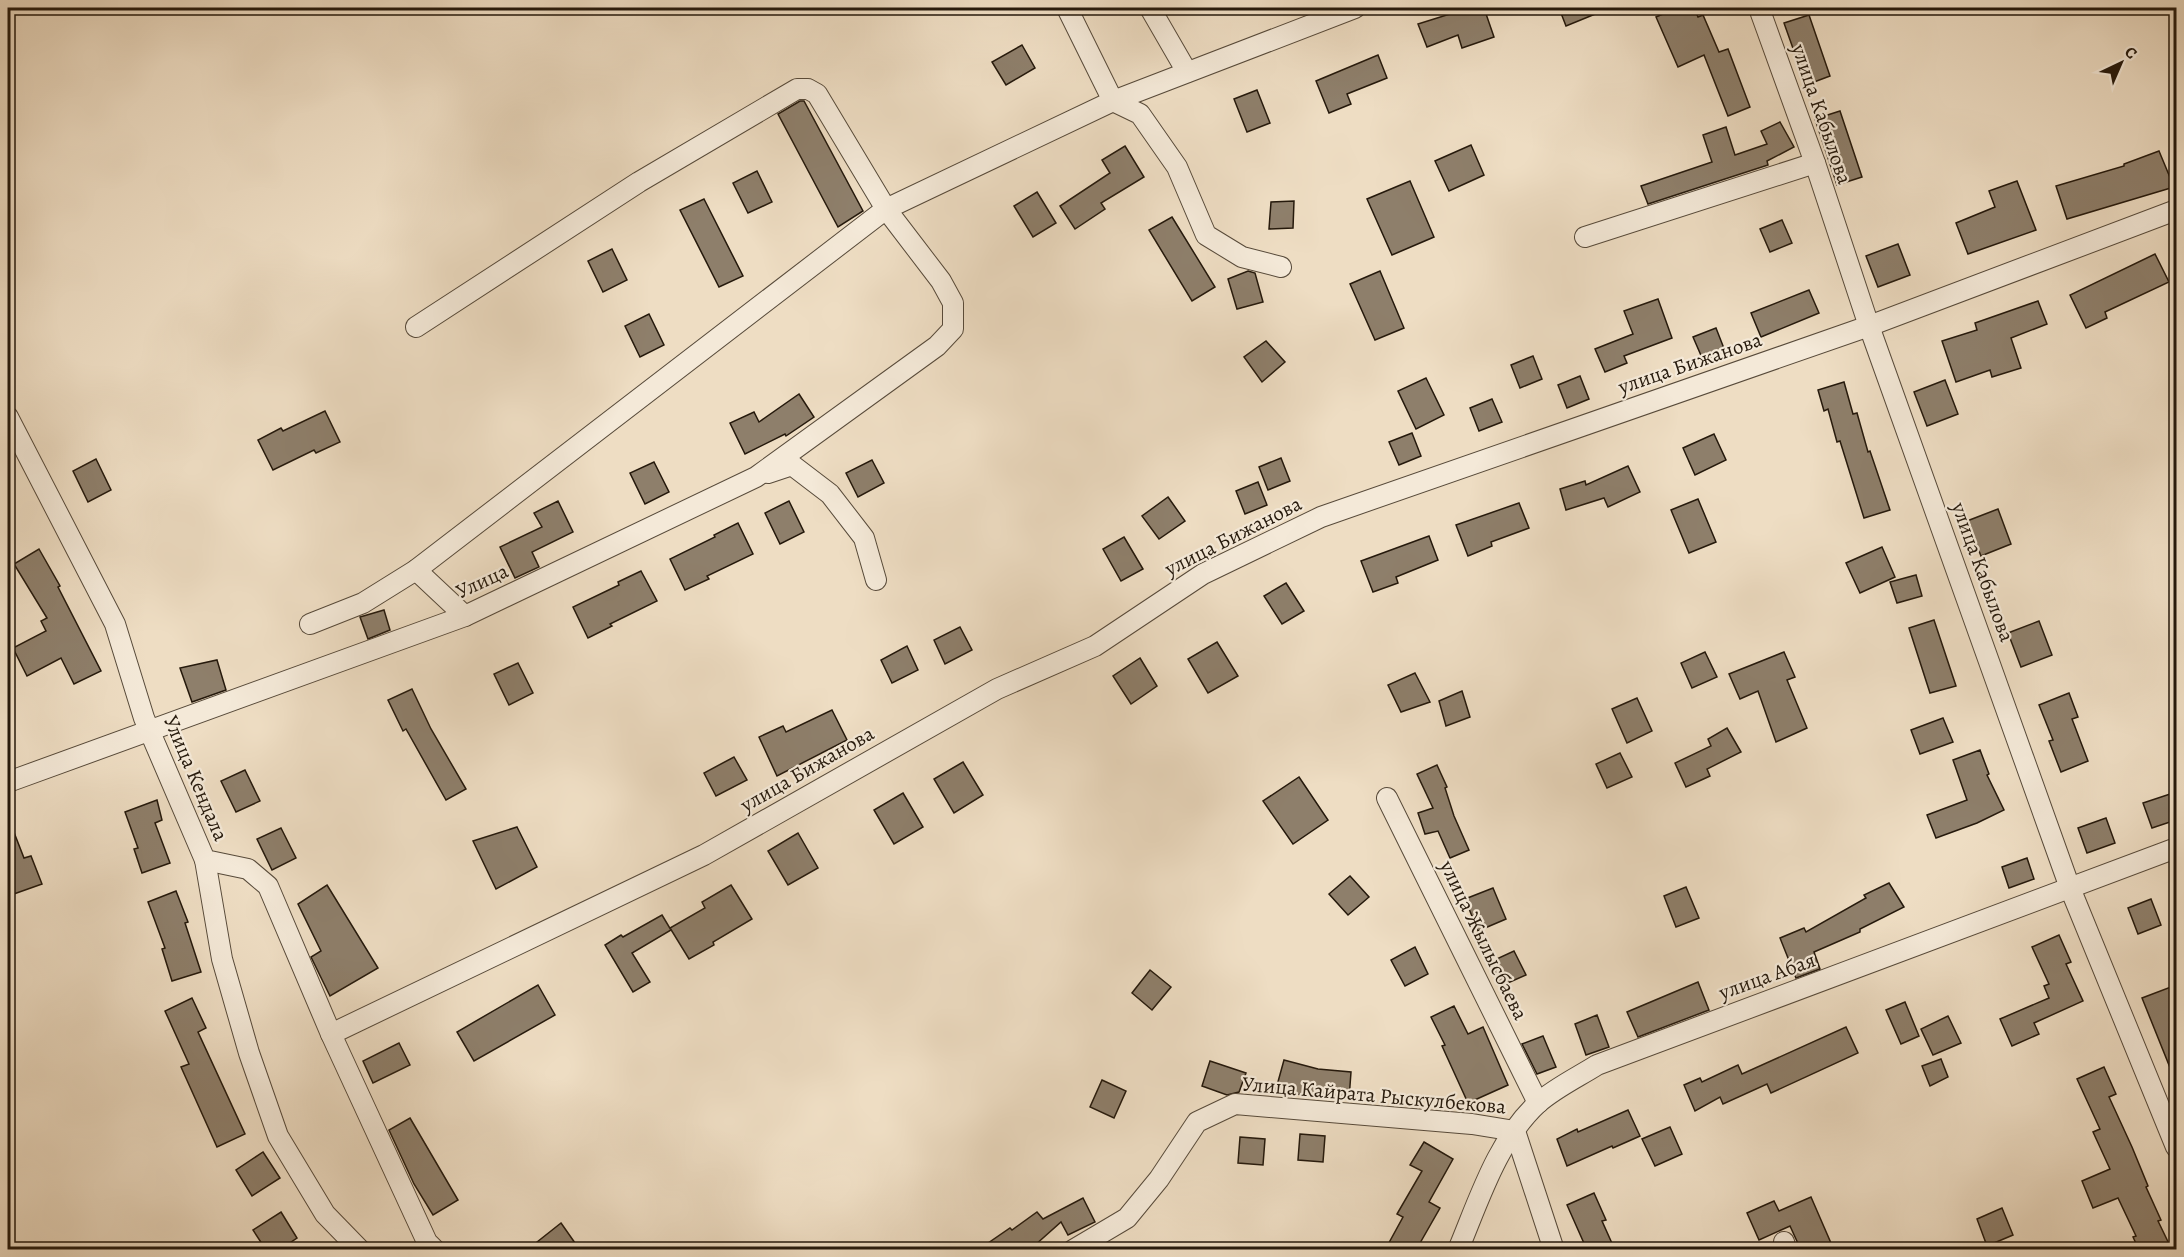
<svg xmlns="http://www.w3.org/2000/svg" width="2184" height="1257" viewBox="0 0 2184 1257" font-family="Alegreya,serif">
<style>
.building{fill:#8e7f6b;stroke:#25190c;stroke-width:1.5}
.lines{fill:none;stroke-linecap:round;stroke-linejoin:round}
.minor-casing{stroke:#574a3a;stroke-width:22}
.minor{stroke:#f4e9d8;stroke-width:20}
.labels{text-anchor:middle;stroke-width:4.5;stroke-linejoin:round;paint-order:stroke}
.street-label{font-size:21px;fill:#25190c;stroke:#f4e9d8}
</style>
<rect width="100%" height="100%" fill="#eeddc3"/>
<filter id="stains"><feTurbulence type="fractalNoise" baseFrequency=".00333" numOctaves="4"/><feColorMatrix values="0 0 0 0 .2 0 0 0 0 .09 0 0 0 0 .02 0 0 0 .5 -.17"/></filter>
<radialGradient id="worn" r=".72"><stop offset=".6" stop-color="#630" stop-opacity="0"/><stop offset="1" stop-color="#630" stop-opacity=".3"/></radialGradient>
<g class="building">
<path d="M1469 8H1484L1494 37 1462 48 1458 35 1427 47 1418 24Z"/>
<path d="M1559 8H1610L1566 26Z"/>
<path d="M1677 8H1694L1698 17 1703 15 1719 52 1728 49 1750 107 1728 116 1704 55 1678 67 1656 17Z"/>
<path d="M1809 15 1830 76 1806 85 1784 23Z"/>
<path d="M1022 45 1035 68 1006 85 992 62Z"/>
<path d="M1378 55 1387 78 1347 94 1351 104 1329 113 1316 81Z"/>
<path d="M1257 90 1270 123 1247 132 1234 99Z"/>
<path d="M800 101H804L863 211 838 227 778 114Z"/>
<path d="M1840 111 1862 177 1837 185 1815 119Z"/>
<path d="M1780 122 1794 147 1767 161 1768 165 1648 204 1641 186 1712 162 1703 135 1726 127 1735 155 1767 144 1761 131Z"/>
<path d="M1471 145 1484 175 1449 191 1435 161Z"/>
<path d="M1125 146 1144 177 1101 203 1105 209 1075 229 1060 206 1110 173 1102 160Z"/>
<path d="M2159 151 2174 187 2067 219 2056 186 2124 166V164Z"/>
<path d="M757 171 772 202 748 213 733 183Z"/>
<path d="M1410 181 1434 237 1392 255 1367 199Z"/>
<path d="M2017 181 2036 230 1968 254 1956 223 1995 207 1989 191Z"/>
<path d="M1037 192 1056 223 1033 237 1014 206Z"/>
<path d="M704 199 743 276 719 287 680 210Z"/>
<path d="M1294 201 1293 228 1269 229 1271 202Z"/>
<path d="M1172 217 1215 287 1192 301 1149 230Z"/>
<path d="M1782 220 1792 243 1770 252 1760 229Z"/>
<path d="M1898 244 1910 275 1878 287 1866 256Z"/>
<path d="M612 249 627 280 603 292 588 261Z"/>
<path d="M2155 254 2169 282 2105 312 2107 318 2086 328 2070 295Z"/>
<path d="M1248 271 1255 273 1263 302 1237 309 1228 279Z"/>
<path d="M1380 271 1404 328 1375 340 1350 284Z"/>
<path d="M1809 290 1819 313 1761 337 1751 313Z"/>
<path d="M1658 299 1672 338 1624 356 1627 363 1605 372 1595 349 1633 334 1624 311Z"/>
<path d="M2038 301 2047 324 2011 338 2021 368 1992 377 1990 370 1956 382 1942 341 1977 330 1975 323Z"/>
<path d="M649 314 664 345 640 357 625 326Z"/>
<path d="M1716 328 1725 351 1703 360 1693 337Z"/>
<path d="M1266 341 1285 362 1262 382 1244 357Z"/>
<path d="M1533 356 1542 379 1520 388 1511 365Z"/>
<path d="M1580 376 1589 399 1567 408 1558 385Z"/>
<path d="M1426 378 1444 415 1416 429 1398 391Z"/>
<path d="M1945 380 1958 414 1927 426 1914 392Z"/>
<path d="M1844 382 1853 414 1857 413 1868 452 1870 451 1890 510 1864 518 1840 441 1837 442 1828 409 1824 411 1818 390Z"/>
<path d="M799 394 814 417 786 436 785 434 745 454 730 423 754 412 759 422Z"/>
<path d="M1492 399 1502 422 1479 431 1470 408Z"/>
<path d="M325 411 340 442 316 453 314 450 273 470 258 440 281 428 283 431Z"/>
<path d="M1412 433 1421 456 1399 465 1389 442Z"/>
<path d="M1714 434 1726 460 1695 475 1683 448Z"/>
<path d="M1281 458 1290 481 1268 490 1259 467Z"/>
<path d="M96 459 111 490 88 502 73 471Z"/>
<path d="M872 460 884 483 858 497 846 473Z"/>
<path d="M654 462 669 492 645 504 630 473Z"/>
<path d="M1628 466 1640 492 1608 507 1604 498 1566 510 1560 489 1585 481 1586 485Z"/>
<path d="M1258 482 1267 505 1245 514 1236 491Z"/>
<path d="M1168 497 1185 521 1159 539 1142 516Z"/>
<path d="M1698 499 1716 542 1689 553 1671 510Z"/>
<path d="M558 501 573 532 532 552 539 567 515 578 500 547 542 527 534 513Z"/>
<path d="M789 501 804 532 780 544 765 513Z"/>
<path d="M1519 503 1529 528 1491 542 1492 546 1468 556 1456 525Z"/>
<path d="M1998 509 2011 544 1981 556 1967 521Z"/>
<path d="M738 523 753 554 707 576 709 579 685 590 670 559 715 537 714 535Z"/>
<path d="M1429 536 1438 560 1396 577 1398 583 1373 592 1361 561Z"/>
<path d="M1124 537 1143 569 1121 581 1103 549Z"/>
<path d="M1882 547 1895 577 1860 593 1846 563Z"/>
<path d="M39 549 60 586 58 587 101 671 74 684 61 658 27 676 13 648 46 631 41 621 47 618 14 564Z"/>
<path d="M641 571 657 601 610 624 612 626 588 638 573 607 619 585 618 582Z"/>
<path d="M1916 575 1922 596 1897 603 1890 582Z"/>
<path d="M1286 583 1304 611 1282 624 1264 596Z"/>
<path d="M384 610 390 630 368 639 360 617Z"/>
<path d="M1934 620 1956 686 1930 693 1909 628Z"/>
<path d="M2039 621 2052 655 2021 667 2008 633Z"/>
<path d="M960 627 972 650 945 664 934 640Z"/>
<path d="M1217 642 1238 676 1208 693 1188 659Z"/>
<path d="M907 646 918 670 892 683 881 660Z"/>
<path d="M1705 652 1717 677 1692 688 1681 663Z"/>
<path d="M1784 652 1795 677 1787 680 1807 728 1776 742 1758 691 1740 699 1729 674Z"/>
<path d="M1140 658 1157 686 1131 704 1113 676Z"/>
<path d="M217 660 226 690 192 702 180 668Z"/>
<path d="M518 663 533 693 509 705 494 674Z"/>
<path d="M1415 673 1430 702 1401 712 1388 685Z"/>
<path d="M412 689 431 729 466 789 446 800 406 729 403 731 388 700Z"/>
<path d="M1462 691 1470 717 1446 726 1439 701Z"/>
<path d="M2069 693 2078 717 2072 719 2088 761 2061 772 2049 741 2053 740 2039 705Z"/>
<path d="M1637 698 1652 731 1627 743 1612 709Z"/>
<path d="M832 710 847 740 777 776 759 737 783 726 786 732Z"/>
<path d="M1943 718 1953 742 1920 754 1911 730Z"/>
<path d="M1727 728 1741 752 1707 769 1710 776 1686 787 1675 763 1711 746 1708 739Z"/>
<path d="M1980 750 1989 774 1987 775 2004 810 1977 823 1936 838 1927 815 1967 800 1953 760Z"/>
<path d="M1620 753 1632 777 1607 788 1596 764Z"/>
<path d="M734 757 747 780 716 796 704 773Z"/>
<path d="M963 762 983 795 954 813 934 779Z"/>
<path d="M1437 765 1447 787 1445 788 1454 816 1469 850 1450 858 1438 831 1425 834 1418 813 1433 808 1417 774Z"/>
<path d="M245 770 260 801 236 812 221 781Z"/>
<path d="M1299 777 1328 820 1293 844 1263 801Z"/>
<path d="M2176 792V820L2152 828 2143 803Z"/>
<path d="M903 793 923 827 894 844 874 810Z"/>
<path d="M157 800 162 820 155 823 170 863 142 873 134 849 138 848 125 812Z"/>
<path d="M8 817 24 858 31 856 42 884 11 895 8 884Z"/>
<path d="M2106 818 2115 843 2087 853 2078 828Z"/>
<path d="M517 827 537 867 496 889 473 841Z"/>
<path d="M281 828 296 858 272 870 257 839Z"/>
<path d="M798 833 818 868 788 885 768 851Z"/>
<path d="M2027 858 2034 879 2009 888 2002 867Z"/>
<path d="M1350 876 1369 897 1348 915 1329 894Z"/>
<path d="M1889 883 1904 907 1860 929V932L1814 952 1820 969 1796 978 1780 938 1804 928 1806 932 1866 898 1864 895Z"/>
<path d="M327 885 378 968 330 996 311 957 321 951 298 904Z"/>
<path d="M731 885 752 919 713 942 714 945 689 959 670 928 705 908 702 902Z"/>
<path d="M1686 887 1699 918 1676 927 1664 896Z"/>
<path d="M1493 888 1506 919 1478 931 1465 899Z"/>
<path d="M176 891 188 922 185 923 201 972 172 981 162 949 165 948 148 902Z"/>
<path d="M2151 899 2161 925 2138 934 2128 908Z"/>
<path d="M662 915 671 930 632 953 650 982 633 992 605 945 621 935 623 937Z"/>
<path d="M2059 935 2071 962 2066 964 2083 1001 2034 1023 2039 1034 2012 1046 2000 1019 2049 998 2044 986 2049 984 2032 947Z"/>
<path d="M1415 947 1428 974 1405 986 1391 960Z"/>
<path d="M1514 951 1526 975 1501 986 1490 962Z"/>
<path d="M1150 970 1171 987 1152 1010 1132 993Z"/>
<path d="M1698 982 1709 1010 1638 1037 1627 1012Z"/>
<path d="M538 985 555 1015 474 1061 457 1032Z"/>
<path d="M2176 985V1080H2175L2142 998Z"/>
<path d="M192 998 206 1028 198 1032 245 1134 217 1147 181 1067 189 1064 165 1011Z"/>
<path d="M1905 1002 1919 1036 1901 1044 1886 1010Z"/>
<path d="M1454 1006 1468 1034 1483 1027 1508 1085 1468 1103 1442 1046 1445 1045 1431 1017Z"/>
<path d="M1597 1015 1609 1047 1586 1055 1575 1024Z"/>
<path d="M1948 1016 1961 1043 1933 1055 1921 1029Z"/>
<path d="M1846 1027 1858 1053 1771 1093 1767 1084 1723 1104 1720 1097 1695 1111 1684 1085 1700 1078 1702 1082 1738 1065 1742 1074Z"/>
<path d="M1543 1036 1556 1067 1537 1074 1522 1044Z"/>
<path d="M399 1043 410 1065 373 1083 363 1061Z"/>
<path d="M1941 1059 1948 1077 1930 1086 1922 1066Z"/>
<path d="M1284 1060 1318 1069 1351 1072 1349 1099 1295 1094 1276 1089Z"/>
<path d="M1210 1061 1246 1073 1239 1092 1227 1095 1202 1086Z"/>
<path d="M2104 1067 2116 1094 2109 1097 2132 1147 2148 1186 2146 1187 2161 1220 2158 1221 2172 1250H2139L2133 1237 2136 1236 2118 1198 2093 1208 2082 1181 2110 1169 2093 1132 2100 1129 2077 1079Z"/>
<path d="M1102 1080 1126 1091 1114 1118 1090 1107Z"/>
<path d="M1628 1110 1640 1136 1613 1148 1612 1146 1567 1166 1557 1139 1577 1129 1578 1132Z"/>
<path d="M410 1118 458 1200 433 1215 414 1184 389 1130Z"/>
<path d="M1670 1127 1682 1154 1655 1166 1642 1139Z"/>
<path d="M1300 1134 1325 1136 1323 1162 1298 1160Z"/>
<path d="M1240 1137 1265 1139 1263 1165 1238 1163Z"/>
<path d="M1424 1142 1453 1159 1429 1202 1440 1208 1416 1250H1385L1403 1217 1397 1214 1422 1171 1410 1165Z"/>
<path d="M263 1152 280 1178 252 1196 236 1170Z"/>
<path d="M1594 1193 1606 1220 1602 1221 1615 1250H1587L1567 1205Z"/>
<path d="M1811 1197 1834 1250H1801L1790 1226 1759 1240 1747 1213 1774 1201 1779 1211Z"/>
<path d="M1083 1198 1095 1222 1068 1235 1061 1222 1034 1246 1032 1244 1022 1250H978L1010 1228 1012 1230 1037 1212 1043 1219Z"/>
<path d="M2002 1208 2013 1235 1987 1246 1977 1219Z"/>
<path d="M281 1212 297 1238 279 1250H266L253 1230Z"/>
<path d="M561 1223 580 1250H527Z"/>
</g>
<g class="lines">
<g class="minor-casing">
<g id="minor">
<path d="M1067 8 1113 101 1140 114 1177 167 1206 235 1242 257 1281 267"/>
<path d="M1150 8 1187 72"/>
<path d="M1759 8 1815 163 1869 326 2070 888 2176 1147"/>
<path d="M1585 237 1815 163"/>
<path d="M8 417 115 624 144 718 205 860 248 869 268 886 331 1034 427 1242 435 1250"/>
<path d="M768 473 792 465 830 494 864 538 876 580"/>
<path d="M416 570 465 616"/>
<path d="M310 624 363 603 416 570 886 209 1113 101 1355 8"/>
<path d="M8 782 465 616 756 477 937 346 953 329V303L941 281 886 209 817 94 808 89H797L639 182 416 327"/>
<path d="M1387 798 1538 1103"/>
<path d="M205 860 222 959 249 1053 278 1136 325 1214 360 1250"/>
<path d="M331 1034 704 855 997 689 1095 646 1203 574 1321 517 1869 326 2176 210"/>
<path d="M1515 1131 1554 1250"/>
<path d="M1784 1242 1786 1250"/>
<path d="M1073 1250 1127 1218 1159 1179 1197 1122 1235 1104 1472 1124 1515 1131"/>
<path d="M1458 1250C1479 1200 1497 1141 1538 1103 1555 1088 1578 1077 1597 1065L2176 848"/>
</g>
</g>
<use href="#minor" class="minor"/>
</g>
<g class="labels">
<g class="street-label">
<text transform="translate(1822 114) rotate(71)" y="7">улица Кабылова</text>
<text transform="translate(1690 363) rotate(-19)" y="7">улица Бижанова</text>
<text transform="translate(1233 536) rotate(-27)" y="7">улица Бижанова</text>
<text transform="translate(1983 572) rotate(70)" y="7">улица Кабылова</text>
<text transform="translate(482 581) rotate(-25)" y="7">Улица</text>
<text transform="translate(807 769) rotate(-30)" y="7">улица Бижанова</text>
<text transform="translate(196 778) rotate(67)" y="7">Улица Кендала</text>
<text transform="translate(1484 940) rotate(64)" y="7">улица Жылысбаева</text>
<text transform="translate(1767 976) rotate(-20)" y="7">улица Абая</text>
<text transform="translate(1374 1095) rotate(5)" y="7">Улица Кайрата Рыскулбекова</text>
</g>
</g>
<rect width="2184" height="1257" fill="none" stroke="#eeddc3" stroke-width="30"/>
<rect x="9" y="9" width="2166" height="1239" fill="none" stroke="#25190c" stroke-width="3"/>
<rect x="15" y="15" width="2154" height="1227" fill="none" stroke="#25190c" stroke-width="1.5"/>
<g transform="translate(2121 63) rotate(44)" stroke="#f4e9d8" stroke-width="4.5" paint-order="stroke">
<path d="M0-4.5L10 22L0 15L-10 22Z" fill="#25190c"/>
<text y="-9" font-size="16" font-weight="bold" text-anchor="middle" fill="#25190c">С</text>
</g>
<rect width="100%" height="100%" filter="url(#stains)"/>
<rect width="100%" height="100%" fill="url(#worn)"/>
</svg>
